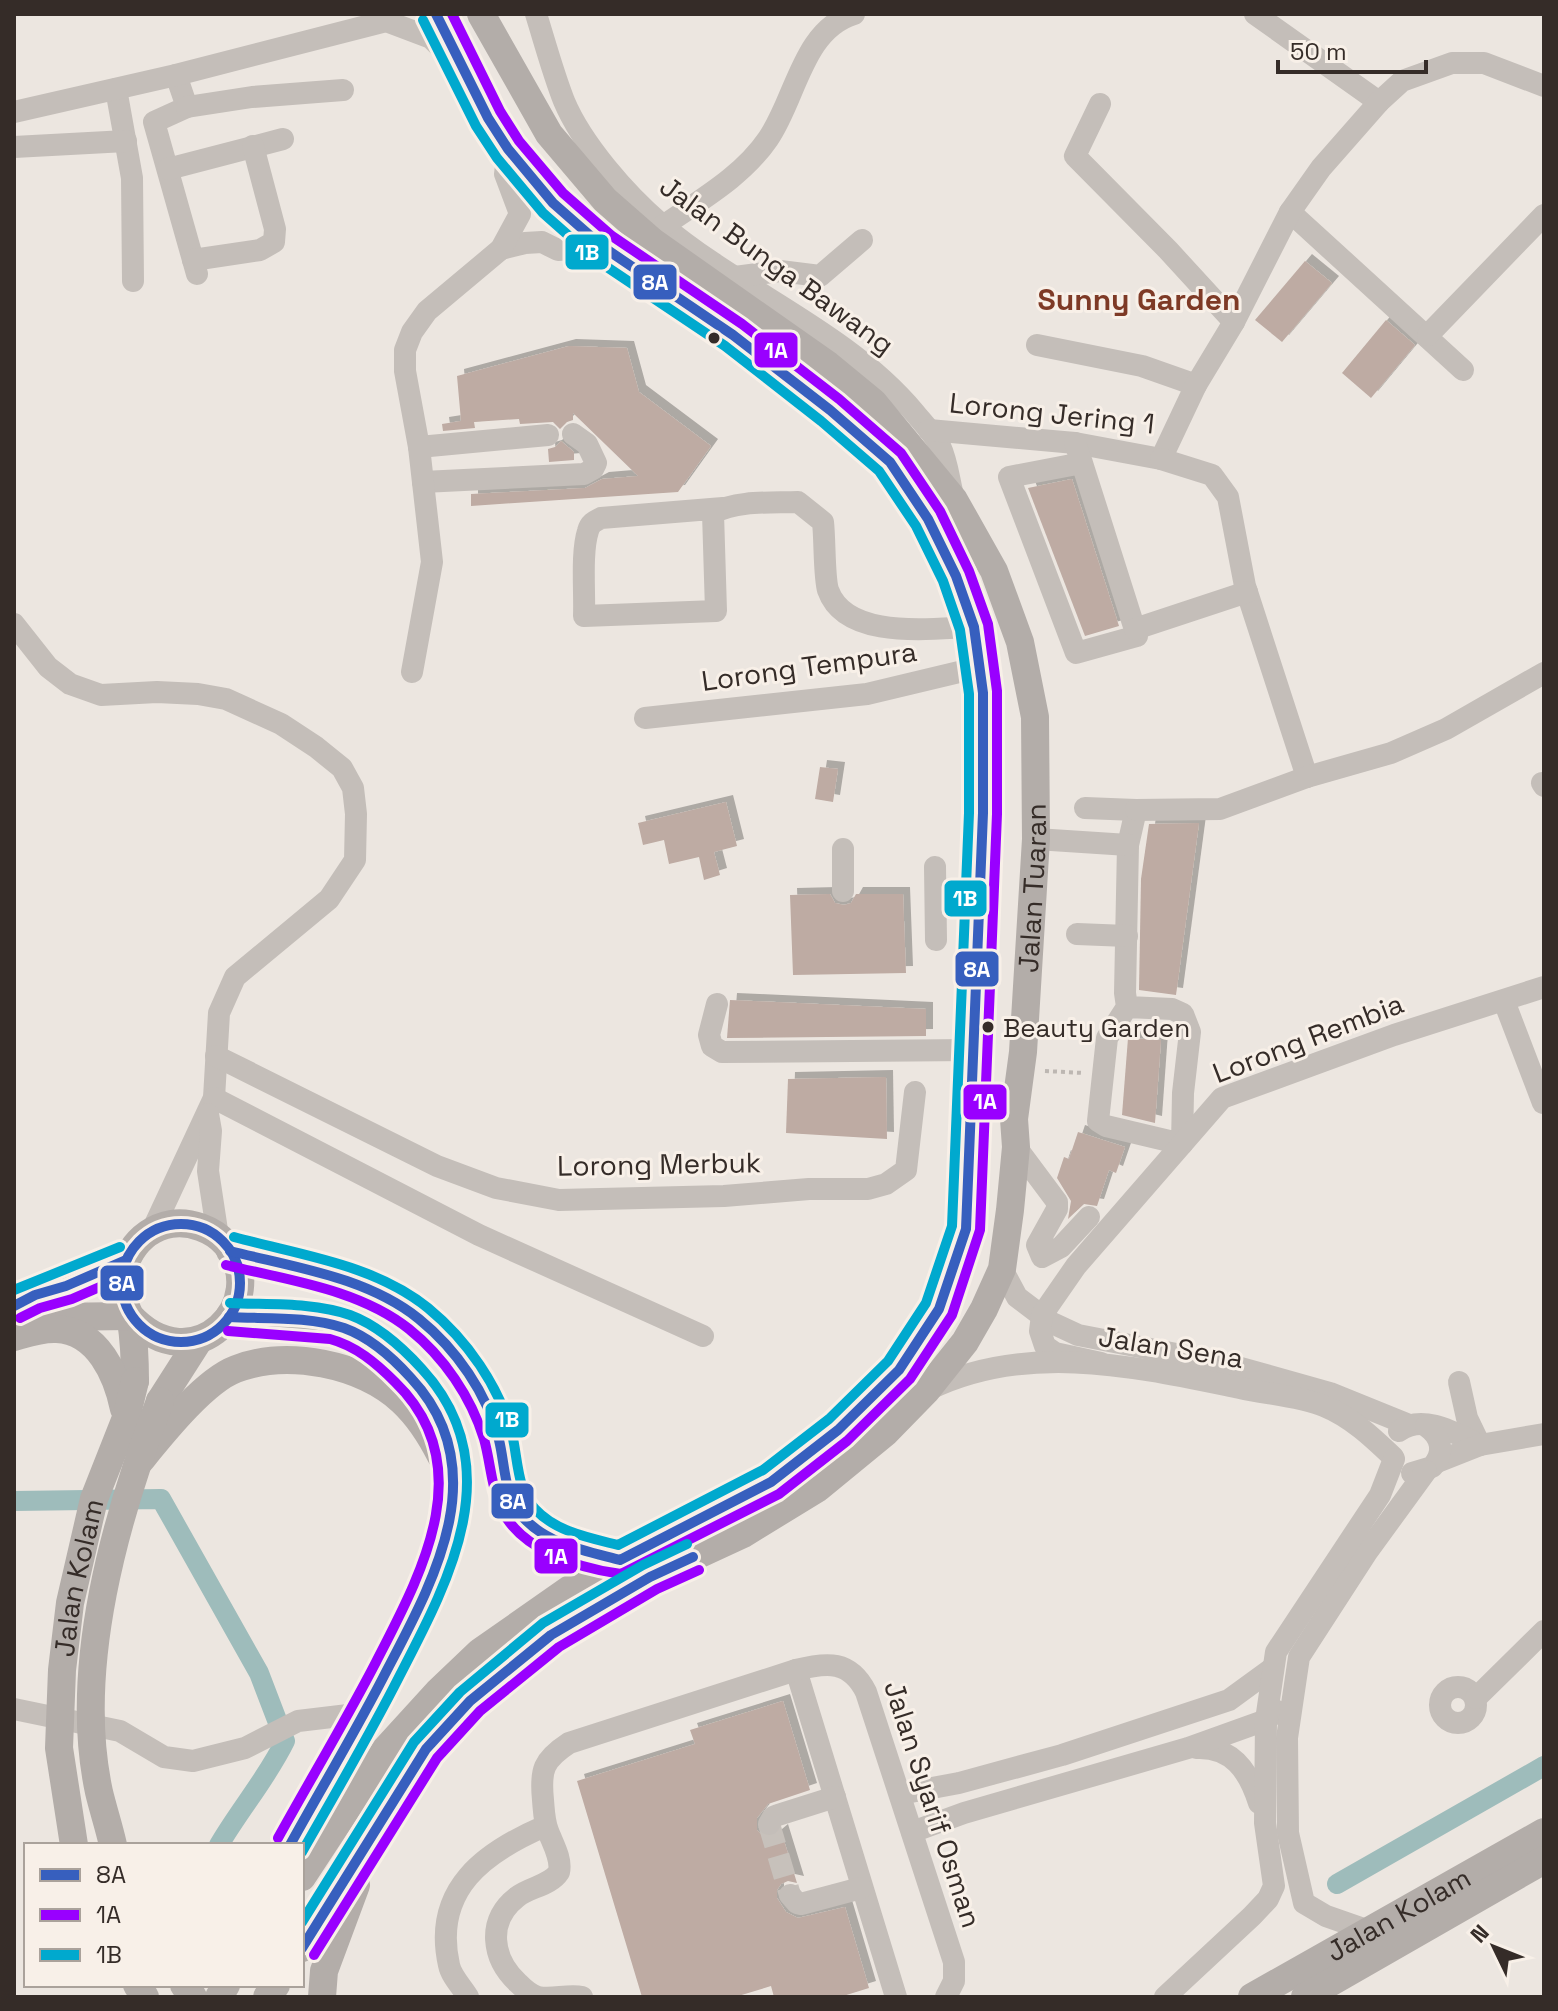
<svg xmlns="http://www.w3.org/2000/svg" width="1558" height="2011" viewBox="0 0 1558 2011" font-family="'Space Grotesk',sans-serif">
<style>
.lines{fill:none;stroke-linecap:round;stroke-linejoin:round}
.canal{stroke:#9ebcbb;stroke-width:20}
.building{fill:#beaba3;filter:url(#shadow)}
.minor-tunnel{stroke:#c7c1bb;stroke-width:22;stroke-dasharray:22 11;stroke-linecap:butt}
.path{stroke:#bdb7b2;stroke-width:4;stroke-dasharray:4 4;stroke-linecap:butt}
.minor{stroke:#c4beb9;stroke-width:22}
.major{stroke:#b3ada9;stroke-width:28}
.major-bridge{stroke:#b3ada9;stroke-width:28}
.bus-1-casing{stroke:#f8f0e8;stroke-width:16}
.bus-2-casing{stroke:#f8f0e8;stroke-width:16}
.bus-3-casing{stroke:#f8f0e8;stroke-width:16}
.bus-1{stroke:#375fbe;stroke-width:10}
.bus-2{stroke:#90f;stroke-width:10}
.bus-3{stroke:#00a9ce;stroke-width:10}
.bus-dot{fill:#352c28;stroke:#f8f0e8;stroke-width:3}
.labels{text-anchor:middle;stroke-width:6;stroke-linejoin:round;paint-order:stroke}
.bus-label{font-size:26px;fill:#352c28;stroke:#f8f0e8;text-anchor:start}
.street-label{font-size:28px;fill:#352c28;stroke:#f8f0e8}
.neighbourhood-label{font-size:30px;font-weight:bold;fill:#7e3a26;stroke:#f8f0e8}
.line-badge{stroke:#f8f0e8;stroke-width:3}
.badge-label{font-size:22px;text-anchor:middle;font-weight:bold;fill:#fff}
</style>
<defs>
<filter id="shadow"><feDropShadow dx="7" dy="-7" stdDeviation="0" flood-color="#0004"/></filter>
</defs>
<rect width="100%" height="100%" fill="#ece6e0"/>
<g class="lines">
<g class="canal">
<path d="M14 1501 161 1499 259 1673 285 1741C267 1778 240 1809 219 1845"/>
<path d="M1337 1884 1544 1766"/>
</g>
</g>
<g class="building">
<path d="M1305 261 1332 283 1282 342 1255 320Z"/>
<path d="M1386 320 1415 345 1371 398 1342 373Z"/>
<path d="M569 346 627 348 639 392 711 446 678 492 471 506V494L585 488 602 479 638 476 573 413V420L567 422 560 429 553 422 520 424 519 419 474 422 475 428 443 431 442 424 461 421 457 376Z"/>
<path d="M561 441 574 452V460L549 462 548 449 555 447Z"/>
<path d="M1072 479 1119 626 1085 636 1028 488Z"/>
<path d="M820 767 838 769 833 802 815 799Z"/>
<path d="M726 802 737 846 714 852 720 875 704 880 699 857 669 864 664 840 643 845 638 823Z"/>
<path d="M1199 823 1176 995 1139 990 1141 879 1149 824Z"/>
<path d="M830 894 835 903 844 905 851 903 856 894H903L906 973 793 975 790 895Z"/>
<path d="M730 1000 926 1009V1036L727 1038Z"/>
<path d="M1128 1038 1161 1040 1155 1123 1122 1115Z"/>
<path d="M886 1077 887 1139 786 1133 788 1079Z"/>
<path d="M1078 1132 1125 1147 1116 1173 1109 1170 1097 1206 1084 1204 1068 1219 1071 1201 1057 1178 1064 1157 1069 1159Z"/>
<path d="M783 1701 810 1790 768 1804 757 1818V1830L763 1836H775L781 1831 797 1883 788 1881 781 1884 777 1890V1898L786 1912 798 1918 845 1907 869 1988 840 1997H774L771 1986 735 1997H642L577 1781 695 1744 690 1730Z"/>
</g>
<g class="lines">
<path class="minor-tunnel" d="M769 1824 790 1895"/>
<path class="path" d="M1045 1071 1084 1073"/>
<g class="minor">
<path d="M536 14C545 43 553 73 564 101 582 144 626 194 661 224 741 292 846 331 914 412 923 423 934 434 940 446 948 463 949 482 954 499"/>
<path d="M1255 14 1379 102"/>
<path d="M176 75 187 107 154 122 197 274"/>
<path d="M116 89 132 178 133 281"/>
<path d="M1100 104 1075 156 1168 250 1234 322"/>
<path d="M187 107 252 97 343 90"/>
<path d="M14 112 176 75 386 21 431 38 453 60"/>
<path d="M14 147 126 141"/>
<path d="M168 169 283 139"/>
<path d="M1290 212 1463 370"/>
<path d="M663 226C700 200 742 177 768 139 796 99 802 30 854 14"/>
<path d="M501 249 525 243 542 242 558 250 603 247"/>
<path d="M193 260 260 250 274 242 275 229 253 146"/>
<path d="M735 277 780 271 820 276 862 240"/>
<path d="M1428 335 1544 215"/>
<path d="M1037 345 1142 366 1196 385"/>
<path d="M929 430 1075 443 1161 459 1196 385 1234 322 1290 212 1321 168 1379 102 1402 81 1452 63H1484L1544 86"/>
<path d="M1075 443 1082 463 1137 636 1076 653 1009 477 1082 463"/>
<path d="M419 447 548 435"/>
<path d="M1161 459 1212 475 1228 497 1245 586 1307 777"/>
<path d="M423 482 584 474 593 469 596 463 587 444 573 434"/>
<path d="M723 508 601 518C595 521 590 523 588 531 581 553 585 592 584 616L716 611 713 513C738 500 770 503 798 502L823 522C825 539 824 577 828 590 846 641 933 628 974 627"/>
<path d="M14 624 48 667 70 684 101 695 157 692 198 694 226 699 281 724 316 747 342 768 353 788 356 814 355 860 329 899 235 977 219 1013 214 1098 152 1231"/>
<path d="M1135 629 1247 592"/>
<path d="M412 672 432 562 419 447 405 371V350L412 332 427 311 501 249 520 214 505 174 508 149"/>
<path d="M645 718 867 694 980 667"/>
<path d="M1542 783 1544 786"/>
<path d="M1085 808 1136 810 1128 845 1125 993 1127 1007 1107 1038 1098 1121 1106 1126 1182 1144 1183 1093 1190 1032 1183 1014 1172 1009 1127 1007"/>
<path d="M1136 810 1220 809 1307 777 1391 753 1446 729 1544 673"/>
<path d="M1036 839 1128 845"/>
<path d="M935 867 936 940"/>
<path d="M843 891V849"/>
<path d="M1077 934 1127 936"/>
<path d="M1504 1001 1543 1103"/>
<path d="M717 1004 709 1035 712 1046 722 1052 972 1050"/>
<path d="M216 1056 437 1166 496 1188 559 1200 724 1196 809 1189H868L886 1184 906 1170 915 1092"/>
<path d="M214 1098 479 1235 703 1336"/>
<path d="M208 1114 211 1131 208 1171 218 1237"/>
<path d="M1016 1147 1057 1202V1209L1037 1245 1042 1257 1061 1247 1089 1217"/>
<path d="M1002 1269 1017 1297 1050 1322 1078 1335 1223 1363 1330 1393 1409 1425"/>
<path d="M1101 1363 1055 1353 1045 1346 1040 1331 1042 1315 1076 1266 1222 1098 1394 1035 1544 987"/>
<path d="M1459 1382 1467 1418 1480 1445"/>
<path d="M928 1390C1027 1341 1137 1367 1240 1388 1266 1394 1299 1396 1324 1406 1351 1417 1372 1437 1393 1457"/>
<path d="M1399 1431C1423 1413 1457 1434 1480 1445"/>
<path d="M1437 1462 1480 1445 1544 1434"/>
<path d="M1412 1473 1432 1467C1445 1453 1442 1437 1426 1426"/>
<path d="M796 1670 896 1997"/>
<circle cx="1458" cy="1705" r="18"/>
<path d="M1476 1698 1544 1631"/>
<path d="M14 1709 120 1731 164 1757 193 1761 245 1748 298 1721 365 1713"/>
<path d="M1196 1748C1232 1746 1249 1771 1259 1803"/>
<path d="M900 1794 959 1783 1062 1755 1229 1700 1273 1668"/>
<path d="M769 1824 773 1817 778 1815 835 1797"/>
<path d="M912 1832 964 1813 1188 1748 1266 1720 1277 1711"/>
<path d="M790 1895 797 1903 801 1904 861 1888"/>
<path d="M1369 1931 1326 1916 1304 1903 1288 1833 1287 1738 1299 1657 1367 1552 1426 1471"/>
<path d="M468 1997C462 1987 451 1976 449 1965 432 1889 485 1852 545 1826"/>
<path d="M582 1997C568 1994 552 2000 538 1997 531 1995 523 1988 518 1983 492 1959 486 1921 517 1897 529 1887 550 1886 559 1872 562 1859 553 1844 548 1831 544 1821 544 1811 543 1800 540 1770 543 1760 569 1743L796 1670C827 1662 850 1660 866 1692L954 1962V1981L946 1997"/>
<path d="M1165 1997 1252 1916 1268 1899 1274 1886 1265 1823 1266 1720 1276 1652 1380 1495 1394 1459"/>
</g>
<g class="major">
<path d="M230 1251C287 1267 374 1280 419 1319 454 1349 483 1388 497 1433 505 1458 504 1494 521 1515 544 1543 586 1551 620 1560"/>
<path d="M14 1306 35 1295 66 1286 126 1260"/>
<path d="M130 1316C194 1385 273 1301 226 1244 213 1229 190 1221 171 1224 137 1230 116 1265 123 1297 124 1305 129 1312 131 1320 134 1340 135 1360 135 1381"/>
<path d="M47 1317 130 1316"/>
<path d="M229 1317C258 1319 319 1319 344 1328 366 1336 382 1351 399 1366 426 1390 443 1418 449 1453 464 1536 429 1588 393 1659 361 1722 324 1783 290 1845"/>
<path d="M14 1337C28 1333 42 1328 57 1329 98 1331 117 1375 124 1409"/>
<path d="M160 1401 199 1340"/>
<path d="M140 1461C162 1434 204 1381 236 1369 288 1349 361 1364 402 1401 418 1416 432 1438 441 1456"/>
<path d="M302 1877 386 1749 438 1692 480 1652 570 1589 620 1560 771 1482 838 1430 899 1370 939 1309 966 1229 983 813V693L974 627 956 576 928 519 890 462 830 410 733 335 603 247 553 203 508 149 488 118 436 14"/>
<path id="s1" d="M302 1948 426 1749 470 1701 551 1635 650 1577 743 1534 818 1488 885 1433 926 1391 965 1342 984 1309 1002 1269 1010 1210 1016 1147 1014 1119 1023 1052 1036 839 1035 717 1020 642 994 571 954 500 873 402 828 365 653 242 605 200 549 134 481 14"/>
<path d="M137 1985 145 1997"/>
<path d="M184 1985 193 1997"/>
<path d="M219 1997 226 1985"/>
<path d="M267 1997 276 1985"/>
<path d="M322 1997 324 1971 356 1885"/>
<path id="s2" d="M1252 1997 1544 1832"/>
<path d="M1305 1997 1544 1860"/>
</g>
<g class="major-bridge">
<path id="s3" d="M74 1845 59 1748 62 1670 70 1603 94 1499 126 1418 135 1381"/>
<path d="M113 1845C109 1827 103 1809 99 1792 72 1667 116 1517 160 1401"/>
</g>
<g class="bus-1-casing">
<g id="bus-1">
<circle cx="181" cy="1283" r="59"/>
<path d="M230 1251C293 1267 367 1277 419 1319 456 1349 487 1393 499 1440 505 1464 504 1495 521 1515 545 1544 586 1551 620 1560L771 1482 838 1430 899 1370 939 1309 966 1229 983 813V693L974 627 956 576 928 519 890 462 830 410 733 335 603 247 553 203 508 149 488 118 436 14"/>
<path d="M14 1306 35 1295 66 1286 126 1260"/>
<path d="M229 1317C266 1319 308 1316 344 1328 369 1337 393 1358 411 1378 496 1469 434 1580 387 1670 357 1729 322 1787 290 1845"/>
<path d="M302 1948 426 1749 470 1701 551 1635 650 1577 693 1557"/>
</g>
</g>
<g class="bus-2-casing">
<g id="bus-2">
<path d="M226 1265C287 1280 359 1289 409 1329 444 1357 471 1397 484 1439 490 1460 491 1483 499 1504 517 1549 577 1568 621 1574L779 1494 847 1441 910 1379 952 1315 980 1230 997 814V691L988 624 969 571 940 511 901 453 839 399 742 324 612 236 563 193 519 141 500 111 452 14"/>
<path d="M20 1318 40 1308 72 1299 132 1273"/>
<path d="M228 1331 330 1339C356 1346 376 1363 395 1382 482 1466 420 1576 376 1662 345 1722 310 1780 278 1838"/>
<path d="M314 1955 437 1758 480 1711 559 1647 657 1589 699 1570"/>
</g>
</g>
<g class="bus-3-casing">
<g id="bus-3">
<path d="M234 1237C299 1255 374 1264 428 1308 467 1340 499 1386 512 1434 518 1459 517 1490 535 1509 556 1532 590 1538 618 1545L763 1470 829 1419 888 1361 926 1303 952 1226 969 813V694L960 630 943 581 916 526 879 471 821 421 725 346 595 259 543 213 497 158 476 126 423 20"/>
<path d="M14 1290 120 1247"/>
<path d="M230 1303C269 1305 313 1302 350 1315 377 1325 403 1348 422 1369 511 1466 449 1581 399 1677 369 1736 335 1794 302 1852"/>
<path d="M302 1922 414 1742 460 1692 543 1623 643 1565 687 1544"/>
</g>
</g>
<use href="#bus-1" class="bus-1"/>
<use href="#bus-2" class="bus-2"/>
<use href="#bus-3" class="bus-3"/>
</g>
<g class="bus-dot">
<circle cx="714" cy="338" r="7"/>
<circle cx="988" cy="1027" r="7"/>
</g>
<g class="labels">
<g class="bus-label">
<text x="1003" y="1037">Beauty Garden</text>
</g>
<g class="street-label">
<text transform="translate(777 265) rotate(36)" y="10">Jalan Bunga Bawang</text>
<text transform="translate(1052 413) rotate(6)" y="10">Lorong Jering 1</text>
<text transform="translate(809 666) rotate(-8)" y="10">Lorong Tempura</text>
<text dy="10" stroke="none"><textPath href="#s1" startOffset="1382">Jalan Tuaran</textPath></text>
<text transform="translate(1308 1038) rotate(-21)" y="10">Lorong Rembia</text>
<text transform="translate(659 1164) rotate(-1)" y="10">Lorong Merbuk</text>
<text transform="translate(1171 1347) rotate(9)" y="10">Jalan Sena</text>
<text dy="10" stroke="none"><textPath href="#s3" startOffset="270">Jalan Kolam</textPath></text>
<text transform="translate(933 1804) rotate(72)" y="10">Jalan Syarif Osman</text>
<text dy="10" stroke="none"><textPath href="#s2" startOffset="168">Jalan Kolam</textPath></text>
</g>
<g class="neighbourhood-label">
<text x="1139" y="310">Sunny Garden</text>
</g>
</g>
<g class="line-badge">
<rect x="564" y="233" width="46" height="38" rx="8" fill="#00a9ce"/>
<rect x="632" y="263" width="46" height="38" rx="8" fill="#375fbe"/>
<rect x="753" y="331" width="46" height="38" rx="8" fill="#90f"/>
<rect x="943" y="879" width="45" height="39" rx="8" fill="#00a9ce"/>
<rect x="954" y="950" width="46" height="38" rx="8" fill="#375fbe"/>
<rect x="962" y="1083" width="46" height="38" rx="8" fill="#90f"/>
<rect x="99" y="1264" width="46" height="38" rx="8" fill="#375fbe"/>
<rect x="484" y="1401" width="46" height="38" rx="8" fill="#00a9ce"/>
<rect x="490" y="1482" width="45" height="38" rx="8" fill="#375fbe"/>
<rect x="533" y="1537" width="46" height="38" rx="8" fill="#90f"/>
</g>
<g class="badge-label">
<text x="587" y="260">1B</text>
<text x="655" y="290">8A</text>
<text x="776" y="358">1A</text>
<text x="965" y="906">1B</text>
<text x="977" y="977">8A</text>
<text x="985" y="1109">1A</text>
<text x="122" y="1291">8A</text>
<text x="507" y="1427">1B</text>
<text x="513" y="1509">8A</text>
<text x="556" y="1564">1A</text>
</g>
<rect width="1558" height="2011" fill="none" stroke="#352c28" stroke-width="32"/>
<rect x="24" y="1843" width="280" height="144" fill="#f8f0e8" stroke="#aaa29b" stroke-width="2"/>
<rect x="40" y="1869" width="40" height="12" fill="#375fbe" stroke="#aaa29b" stroke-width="2"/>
<text x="96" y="1883" font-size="24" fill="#352c28">8A</text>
<rect x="40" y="1909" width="40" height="12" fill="#9900ff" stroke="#aaa29b" stroke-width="2"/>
<text x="96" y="1923" font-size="24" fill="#352c28">1A</text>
<rect x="40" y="1949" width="40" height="12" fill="#00a9ce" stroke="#aaa29b" stroke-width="2"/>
<text x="96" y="1963" font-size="24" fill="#352c28">1B</text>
<g transform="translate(1494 1947) rotate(313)" stroke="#f8f0e8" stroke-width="6" paint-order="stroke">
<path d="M0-6L14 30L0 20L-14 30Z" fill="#352c28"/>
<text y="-12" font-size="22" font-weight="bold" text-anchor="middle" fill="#352c28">N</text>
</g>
<path d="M1278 60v12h148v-12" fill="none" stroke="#352c28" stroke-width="4"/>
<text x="1290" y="60" font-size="24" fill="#352c28" stroke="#f8f0e8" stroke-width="6" paint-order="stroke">50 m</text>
</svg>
